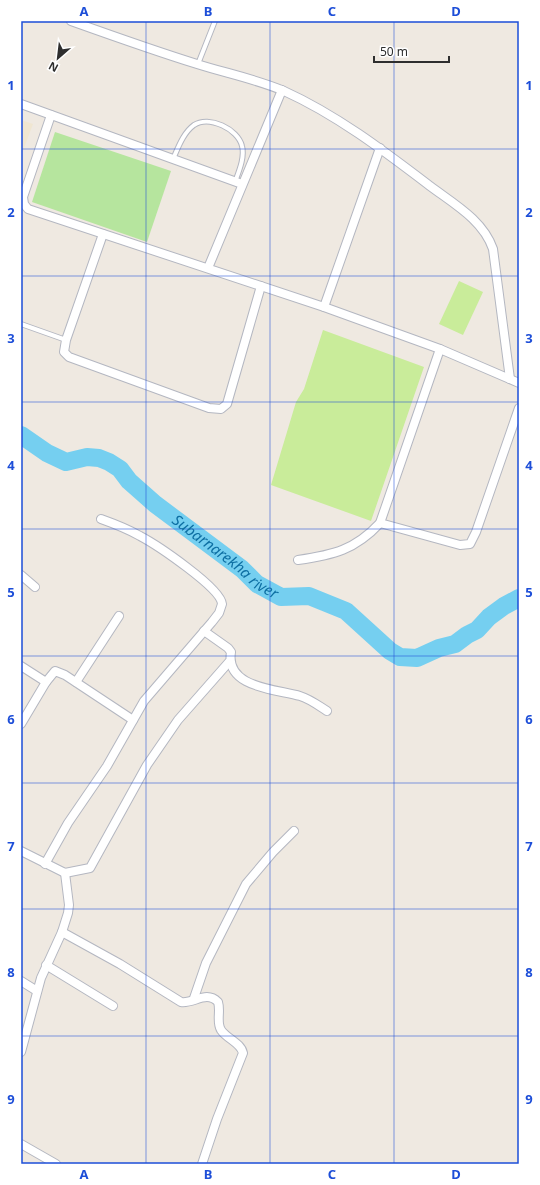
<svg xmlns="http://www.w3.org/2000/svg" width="540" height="1185" viewBox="0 0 540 1185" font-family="'Noto Sans',sans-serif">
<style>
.education{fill:#f0e6d1}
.green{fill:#b6e59e}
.pitch{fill:#c9ec9a}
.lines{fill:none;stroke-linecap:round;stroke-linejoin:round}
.river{stroke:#75cff0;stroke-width:18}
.service-casing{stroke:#b4b7c1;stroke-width:6}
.minor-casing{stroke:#b4b7c1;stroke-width:10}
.service{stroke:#fff;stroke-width:4}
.minor{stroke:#fff;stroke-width:8}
.grid{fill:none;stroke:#1d4ed8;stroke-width:1;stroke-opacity:0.55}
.labels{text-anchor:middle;stroke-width:4;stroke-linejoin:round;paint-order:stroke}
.water-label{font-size:15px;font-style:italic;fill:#0d6fa3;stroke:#fff}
.neatline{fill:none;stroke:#1d4ed8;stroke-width:1.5}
.grid-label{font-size:13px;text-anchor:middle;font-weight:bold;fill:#1d4ed8}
</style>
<rect width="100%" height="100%" fill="#efe9e1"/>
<path class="education" d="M21 120 33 124 21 156Z"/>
<path class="green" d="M55 132 171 171 147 242 32 202Z"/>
<g class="pitch">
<path d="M459 281 483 292 463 335 439 324Z"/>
<path d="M323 330 424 367 371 521 271 485 296 402 304 389Z"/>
</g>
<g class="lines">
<path class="river" id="s1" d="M21 435 47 453 66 462 87 457 99 458 109 462 120 469 129 481 155 504 242 569 257 584 281 597 309 596 346 611 390 651 400 657 417 658 439 648 455 644 467 635 477 630 489 617 504 606 519 598"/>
<g class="service-casing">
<g id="service">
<path d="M198 64 215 21"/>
<path d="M173 159C178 148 183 133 194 125 209 115 238 129 242 146 245 157 239 171 235 182"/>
<path d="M21 324 66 340"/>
</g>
</g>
<g class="minor-casing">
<g id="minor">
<path d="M71 21C113 36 155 51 197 64 225 73 256 79 284 91 337 115 384 151 430 186 454 204 483 220 493 249L510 379"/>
<path d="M21 104 242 184"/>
<path d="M51 115 23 197 24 204 28 209 324 307 440 349 519 383"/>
<path d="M103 234 66 340 64 352 69 357 209 408 221 409 227 404 261 286"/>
<path d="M208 268 282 90"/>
<path d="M324 307 380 148"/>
<path d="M380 523 460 545 470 544 476 532 519 408"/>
<path d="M298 560C333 555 355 550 380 523L440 349"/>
<path d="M21 575 35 587"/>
<path d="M204 631 228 648 231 652C225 688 276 689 300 696 310 699 319 706 327 711"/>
<path d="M21 666 46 682"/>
<path d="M76 682 119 616"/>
<path d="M21 724 46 682 55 671 65 675 133 720"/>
<path d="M21 851 65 873 90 868 147 765 178 720 229 662"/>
<path d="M45 864 68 823 107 766 144 701 212 622 219 613 222 604C221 588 157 545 140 536 128 529 115 524 101 519"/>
<path d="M62 932 120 964 181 1002C194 1004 206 990 218 1002 221 1011 216 1022 221 1030 227 1039 241 1043 243 1053L217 1119 202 1164"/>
<path d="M46 965 113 1006"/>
<path d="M21 981 37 991"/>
<path d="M194 998 206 963 246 884 273 852 294 831"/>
<path d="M21 1052 41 978 62 932 68 913 69 905 65 873"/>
<path d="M21 1144 56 1164"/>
</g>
</g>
<use href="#service" class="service"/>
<use href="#minor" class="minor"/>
</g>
<path class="grid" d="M146 21V1164M270 21V1164M394 21V1164M21 149H519M21 276H519M21 402H519M21 529H519M21 656H519M21 783H519M21 909H519M21 1036H519"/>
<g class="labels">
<g class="water-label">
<text dy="5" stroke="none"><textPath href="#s1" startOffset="248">Subarnarekha river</textPath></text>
</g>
</g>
<rect width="540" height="1185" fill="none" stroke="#ffffff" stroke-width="44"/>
<g transform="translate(58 58) rotate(208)" stroke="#ffffff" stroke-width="3" paint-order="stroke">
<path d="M0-3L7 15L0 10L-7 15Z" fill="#2e2e2e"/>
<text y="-6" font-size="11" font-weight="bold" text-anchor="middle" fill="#2e2e2e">N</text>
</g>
<path d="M374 56v6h75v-6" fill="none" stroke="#2e2e2e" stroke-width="2"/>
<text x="380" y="56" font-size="12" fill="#2e2e2e" stroke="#ffffff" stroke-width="3" paint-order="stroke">50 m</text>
<rect x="22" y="22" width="496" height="1141" class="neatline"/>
<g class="grid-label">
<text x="84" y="16">A</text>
<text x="208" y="16">B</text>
<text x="332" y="16">C</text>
<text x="456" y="16">D</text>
<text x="11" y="90">1</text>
<text x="529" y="90">1</text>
<text x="11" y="217">2</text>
<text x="529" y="217">2</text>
<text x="11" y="343">3</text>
<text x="529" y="343">3</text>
<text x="11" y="470">4</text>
<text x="529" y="470">4</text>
<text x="11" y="597">5</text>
<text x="529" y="597">5</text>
<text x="11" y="724">6</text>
<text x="529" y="724">6</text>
<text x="11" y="851">7</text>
<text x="529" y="851">7</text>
<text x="11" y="977">8</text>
<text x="529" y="977">8</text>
<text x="11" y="1104">9</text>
<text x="529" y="1104">9</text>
<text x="84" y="1179">A</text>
<text x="208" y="1179">B</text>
<text x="332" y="1179">C</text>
<text x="456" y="1179">D</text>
</g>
</svg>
